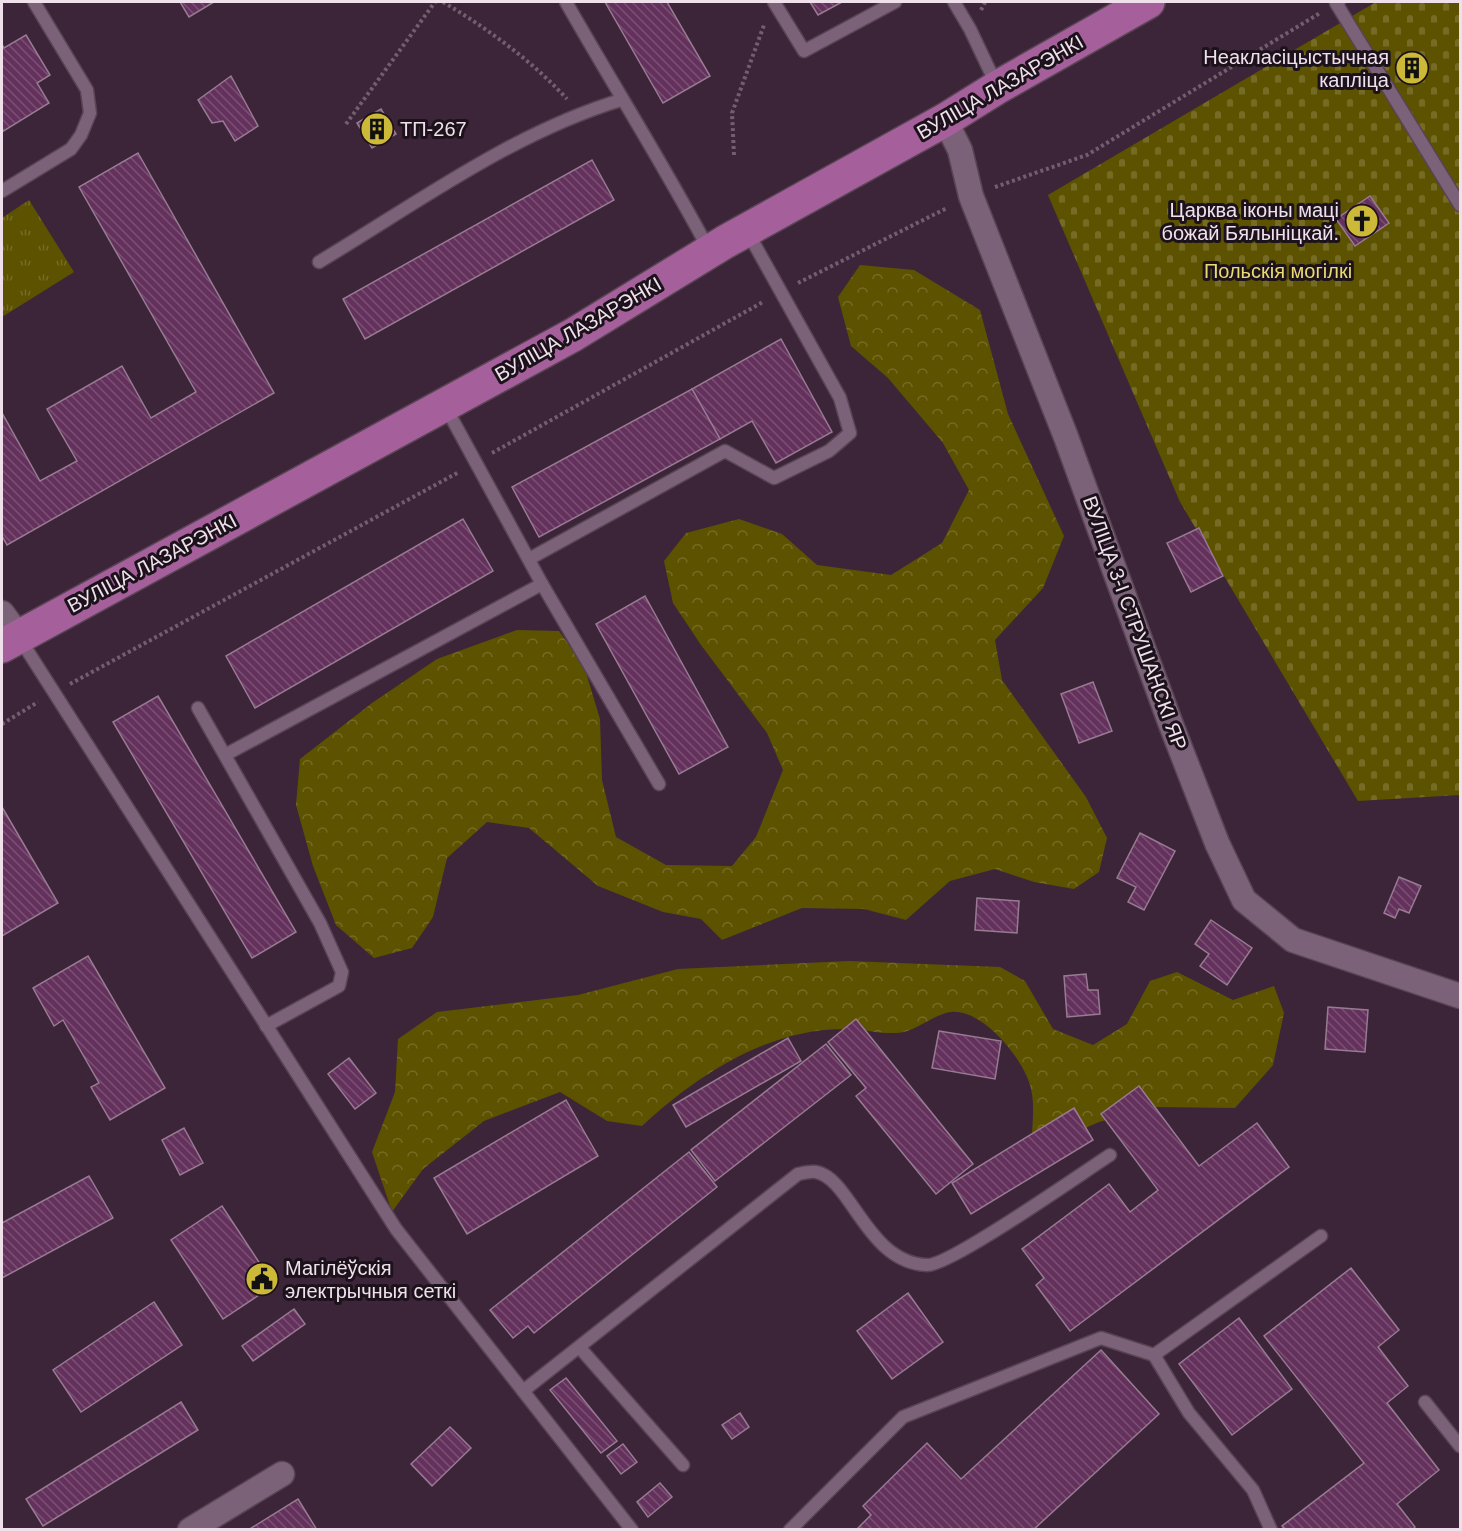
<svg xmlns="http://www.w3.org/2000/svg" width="1462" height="1531" viewBox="0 0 1462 1531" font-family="Arial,sans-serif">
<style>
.grass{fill:url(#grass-tufts)}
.forest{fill:url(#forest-crowns)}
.cemetery{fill:url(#cemetery-stones)}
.building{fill:url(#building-back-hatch);stroke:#977b92;stroke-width:1.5}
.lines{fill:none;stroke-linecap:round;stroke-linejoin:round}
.lane-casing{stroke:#584454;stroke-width:15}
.street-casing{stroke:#584454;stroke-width:27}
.primary-casing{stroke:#584454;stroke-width:36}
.path{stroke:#735e6f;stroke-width:4;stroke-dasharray:3 3;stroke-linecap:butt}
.lane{stroke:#7c6278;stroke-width:12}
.street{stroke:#7c6278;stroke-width:24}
.primary{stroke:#a5609b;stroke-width:33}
.labels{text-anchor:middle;stroke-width:6;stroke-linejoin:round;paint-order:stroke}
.poi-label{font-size:20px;fill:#f0e0ec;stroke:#1c121b;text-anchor:end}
.street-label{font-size:20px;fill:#f0e0ec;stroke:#1c121b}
.park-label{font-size:20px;fill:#ebda73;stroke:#1c121b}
</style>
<defs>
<pattern id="grass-tufts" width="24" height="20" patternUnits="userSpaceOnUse" patternTransform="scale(1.5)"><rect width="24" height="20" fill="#5d5200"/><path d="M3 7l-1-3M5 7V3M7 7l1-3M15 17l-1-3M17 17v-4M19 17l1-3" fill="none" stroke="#756b25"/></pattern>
<pattern id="forest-crowns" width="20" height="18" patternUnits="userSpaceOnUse" patternTransform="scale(1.5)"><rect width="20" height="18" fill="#5d5200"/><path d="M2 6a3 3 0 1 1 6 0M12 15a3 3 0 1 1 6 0" fill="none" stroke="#756b25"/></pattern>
<pattern id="cemetery-stones" width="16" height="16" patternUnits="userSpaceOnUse" patternTransform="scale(1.5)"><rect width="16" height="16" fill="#5d5200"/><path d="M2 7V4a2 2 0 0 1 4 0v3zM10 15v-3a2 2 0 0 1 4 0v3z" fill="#756b25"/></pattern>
<pattern id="building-back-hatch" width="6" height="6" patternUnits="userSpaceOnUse" patternTransform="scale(1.5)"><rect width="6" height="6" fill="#64315d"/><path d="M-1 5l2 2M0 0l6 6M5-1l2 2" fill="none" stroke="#7a4f74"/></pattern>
</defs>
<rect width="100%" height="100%" fill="#3c2538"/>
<path class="grass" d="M29 200 74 272 2 317V218Z"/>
<g class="forest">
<path d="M860 265 914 270 980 310 1008 414 1064 536 1043 588 995 640 1002 680 1086 797 1107 838 1099 872 1074 889 1034 882 995 869 950 881 906 920 864 909 802 908 722 940 701 919 663 912 598 886 529 828 487 822 447 858 433 917 412 948 374 958 336 925 313 866 296 805 300 759 372 703 437 659 517 630 559 631 584 666 600 719 602 780 616 837 666 865 732 866 756 837 783 770 767 733 701 645 673 603 664 561 686 533 739 519 782 534 817 565 891 575 942 543 969 490 943 443 888 378 851 346 838 297Z"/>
<path d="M849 961 1000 967 1025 981 1053 1029 1093 1045 1127 1024 1150 981 1177 972 1233 1000 1274 986 1284 1013 1273 1065 1235 1108 1155 1107 1099 1122 1056 1141 1032 1139C1032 1124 1035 1105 1031 1089 1026 1062 983 1008 951 1012 933 1014 915 1033 896 1033 878 1034 860 1028 842 1029 765 1030 696 1076 642 1126L607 1121 560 1092 484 1121 423 1169 392 1212 372 1152 395 1092 398 1039 437 1012 578 995 678 969Z"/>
</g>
<path class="cemetery" d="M1376 2H1460V795L1358 801 1180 502 1048 195Z"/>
<g class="building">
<path d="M180 2H214L189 17Z"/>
<path d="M605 2H667L710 76 663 103Z"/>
<path d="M810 2H842L818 15Z"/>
<path d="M26 35 50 75 37 83 49 103 2 132V44L4 48Z"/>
<path d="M1414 53 1427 70 1410 83 1397 65Z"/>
<path d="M231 76 258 126 235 141 223 121 212 123 198 100Z"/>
<path d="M381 109 396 134 372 148 357 123Z"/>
<path d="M138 153 274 393 7 545 2 536V413L40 481 77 461 47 409 122 366 151 418 196 392 79 187Z"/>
<path d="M592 160 614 200 365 339 343 299Z"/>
<path d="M1370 196 1389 223 1355 246 1336 219Z"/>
<path d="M781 339 832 432 776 463 752 421 720 439 692 389Z"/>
<path d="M692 389 720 439 539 537 512 487Z"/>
<path d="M463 519 493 571 255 708 226 656Z"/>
<path d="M1199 528 1223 576 1191 592 1167 543Z"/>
<path d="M645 596 728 747 679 774 596 624Z"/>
<path d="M1093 682 1112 731 1079 743 1061 694Z"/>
<path d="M158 696 296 932 252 958 113 722Z"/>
<path d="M2 807 58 903 2 936Z"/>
<path d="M1140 833 1175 851 1144 910 1128 902 1136 887 1117 878Z"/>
<path d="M1399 877 1421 886 1409 913 1399 909 1395 918 1384 913Z"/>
<path d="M977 898 1019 901 1017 933 975 930Z"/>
<path d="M1211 920 1252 948 1227 985 1200 966 1209 954 1195 944Z"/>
<path d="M88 956 165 1088 110 1120 91 1087 99 1083 63 1020 54 1026 33 988Z"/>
<path d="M1086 974 1088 990H1098L1100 1014 1067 1017 1064 976Z"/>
<path d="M1328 1007 1368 1010 1365 1052 1325 1049Z"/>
<path d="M856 1019 973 1164 936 1194 856 1096 866 1088 828 1042Z"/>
<path d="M939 1031 1001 1041 995 1079 932 1068Z"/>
<path d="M788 1038 801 1061 686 1127 673 1105Z"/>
<path d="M826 1044 851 1075 715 1181 691 1150Z"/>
<path d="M349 1058 376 1093 355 1109 328 1074Z"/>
<path d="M1139 1086 1199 1166 1257 1123 1289 1167 1070 1331 1036 1285 1044 1278 1022 1249 1109 1184 1130 1212 1158 1190 1101 1114Z"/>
<path d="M566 1100 598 1156 467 1234 434 1178Z"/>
<path d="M1074 1108 1093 1140 971 1214 952 1183Z"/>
<path d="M184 1128 203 1163 180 1175 162 1140Z"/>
<path d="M689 1152 717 1187 534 1333 528 1326 513 1338 490 1310Z"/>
<path d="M89 1176 113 1218 2 1278V1223Z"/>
<path d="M222 1206 274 1285 223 1319 171 1240Z"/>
<path d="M1351 1268 1399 1330 1378 1347 1408 1386 1387 1403 1439 1470 1397 1504 1415 1527 1412 1530H1285L1282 1526 1364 1463 1264 1336Z"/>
<path d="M908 1293 943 1342 892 1379 857 1331Z"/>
<path d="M154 1302 182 1345 81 1412 53 1370Z"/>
<path d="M294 1309 305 1324 253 1361 242 1346Z"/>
<path d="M1239 1318 1292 1389 1232 1435 1179 1364Z"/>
<path d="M1101 1350 1159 1414 1033 1530H856L871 1515 863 1506 927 1443 961 1479Z"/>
<path d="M566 1378 617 1441 601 1453 550 1390Z"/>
<path d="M181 1402 198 1430 43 1526 26 1499Z"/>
<path d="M740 1413 749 1427 732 1439 722 1425Z"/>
<path d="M450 1427 471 1448 432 1486 411 1464Z"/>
<path d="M623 1444 637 1462 621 1474 607 1456Z"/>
<path d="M660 1483 672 1497 648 1517 637 1502Z"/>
<path d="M298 1499 317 1530H248Z"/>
</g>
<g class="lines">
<g class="lane-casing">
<g id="lane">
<path d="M566 2C613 85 664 165 709 250"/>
<path d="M774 2 804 51 895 2"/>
<path d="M954 2 970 29 997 86"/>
<path d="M1339 2 1336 3 1460 205"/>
<path d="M2 191 71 149 81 135 90 113 87 90 34 2"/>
<path d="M319 262C416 204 512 133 621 100"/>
<path d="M445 406 542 584 659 784"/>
<path d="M529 559 725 451 774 478 829 451 850 433 840 398 747 231"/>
<path d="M20 639 396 1229 632 1530"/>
<path d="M198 708 320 923 342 972 339 986 266 1026"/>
<path d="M225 755 542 584"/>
<path d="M580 1348 683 1465"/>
<path d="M1154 1355 1321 1236"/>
<path d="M523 1391 798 1174C803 1173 811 1171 816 1172 851 1178 867 1263 927 1265 950 1266 1082 1173 1110 1155"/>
<path d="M1425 1402 1460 1446"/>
<path d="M790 1530 903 1417 1101 1338 1154 1355 1189 1413 1253 1490 1271 1530"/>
</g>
</g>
<g class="street-casing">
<g id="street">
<path d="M945 120 960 150 971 196 1066 437 1170 722 1217 843 1244 900 1293 940 1460 996"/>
<path d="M2 613 19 636"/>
<path d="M190 1530 282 1474"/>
</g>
</g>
<g class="primary-casing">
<path id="primary" d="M2 646 573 335 725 242 945 120 998 87 1148 2"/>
</g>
<g class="path">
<path d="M443 2C488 29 531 60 567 99"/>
<path d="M981 10 985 2"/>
<path d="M346 124 435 2"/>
<path d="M734 155 732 113 764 25"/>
<path d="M995 187 1087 155 1320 13"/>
<path d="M798 283 947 208"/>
<path d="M492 453 763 302"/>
<path d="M70 684 459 472"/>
<path d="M2 724 38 702"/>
</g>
<use href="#lane" class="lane"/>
<use href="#street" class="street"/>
<use href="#primary" class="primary"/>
</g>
<defs>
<g id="building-disc" transform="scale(1.725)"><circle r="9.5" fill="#ccb938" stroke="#1c121b"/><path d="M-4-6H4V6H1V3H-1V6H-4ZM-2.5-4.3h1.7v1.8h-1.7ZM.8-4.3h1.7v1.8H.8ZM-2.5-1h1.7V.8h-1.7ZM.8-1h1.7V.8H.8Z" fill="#111"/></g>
<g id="church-disc" transform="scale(1.725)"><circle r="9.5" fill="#ccb938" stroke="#1c121b"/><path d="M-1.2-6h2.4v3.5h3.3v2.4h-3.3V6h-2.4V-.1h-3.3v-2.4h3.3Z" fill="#111"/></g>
<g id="civic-disc" transform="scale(1.725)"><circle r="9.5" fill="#ccb938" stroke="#1c121b"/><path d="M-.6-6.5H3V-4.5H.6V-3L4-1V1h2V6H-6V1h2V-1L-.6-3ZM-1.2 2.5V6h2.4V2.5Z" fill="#111"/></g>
</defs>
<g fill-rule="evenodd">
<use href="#building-disc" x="1412" y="68"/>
<use href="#building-disc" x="377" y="129"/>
<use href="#church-disc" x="1362" y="221"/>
<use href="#civic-disc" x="262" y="1279"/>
</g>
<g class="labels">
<g class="poi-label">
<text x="1389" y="64">Неакласіцыстычная<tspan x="1389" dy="23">капліца</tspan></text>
<text x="400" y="136" text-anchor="start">ТП-267</text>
<text x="1339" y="217">Царква іконы маці<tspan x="1339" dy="23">божай Бялыніцкай.</tspan></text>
<text x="285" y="1275" text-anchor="start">Магілёўскія<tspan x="285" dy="23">электрычныя сеткі</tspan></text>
</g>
<g class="street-label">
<text transform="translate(1000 87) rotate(-30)" y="7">ВУЛІЦА ЛАЗАРЭНКІ</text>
<text transform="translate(578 329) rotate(-30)" y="7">ВУЛІЦА ЛАЗАРЭНКІ</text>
<text transform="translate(152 563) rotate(-28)" y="7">ВУЛІЦА ЛАЗАРЭНКІ</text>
<text transform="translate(1135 623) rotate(70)" y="7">ВУЛІЦА 3-І СТРУШАНСКІ ЯР</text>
</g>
<g class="park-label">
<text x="1278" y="278">Польскія могілкі</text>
</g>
</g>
<rect width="1462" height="1531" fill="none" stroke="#f0e0ec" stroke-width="6"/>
</svg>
